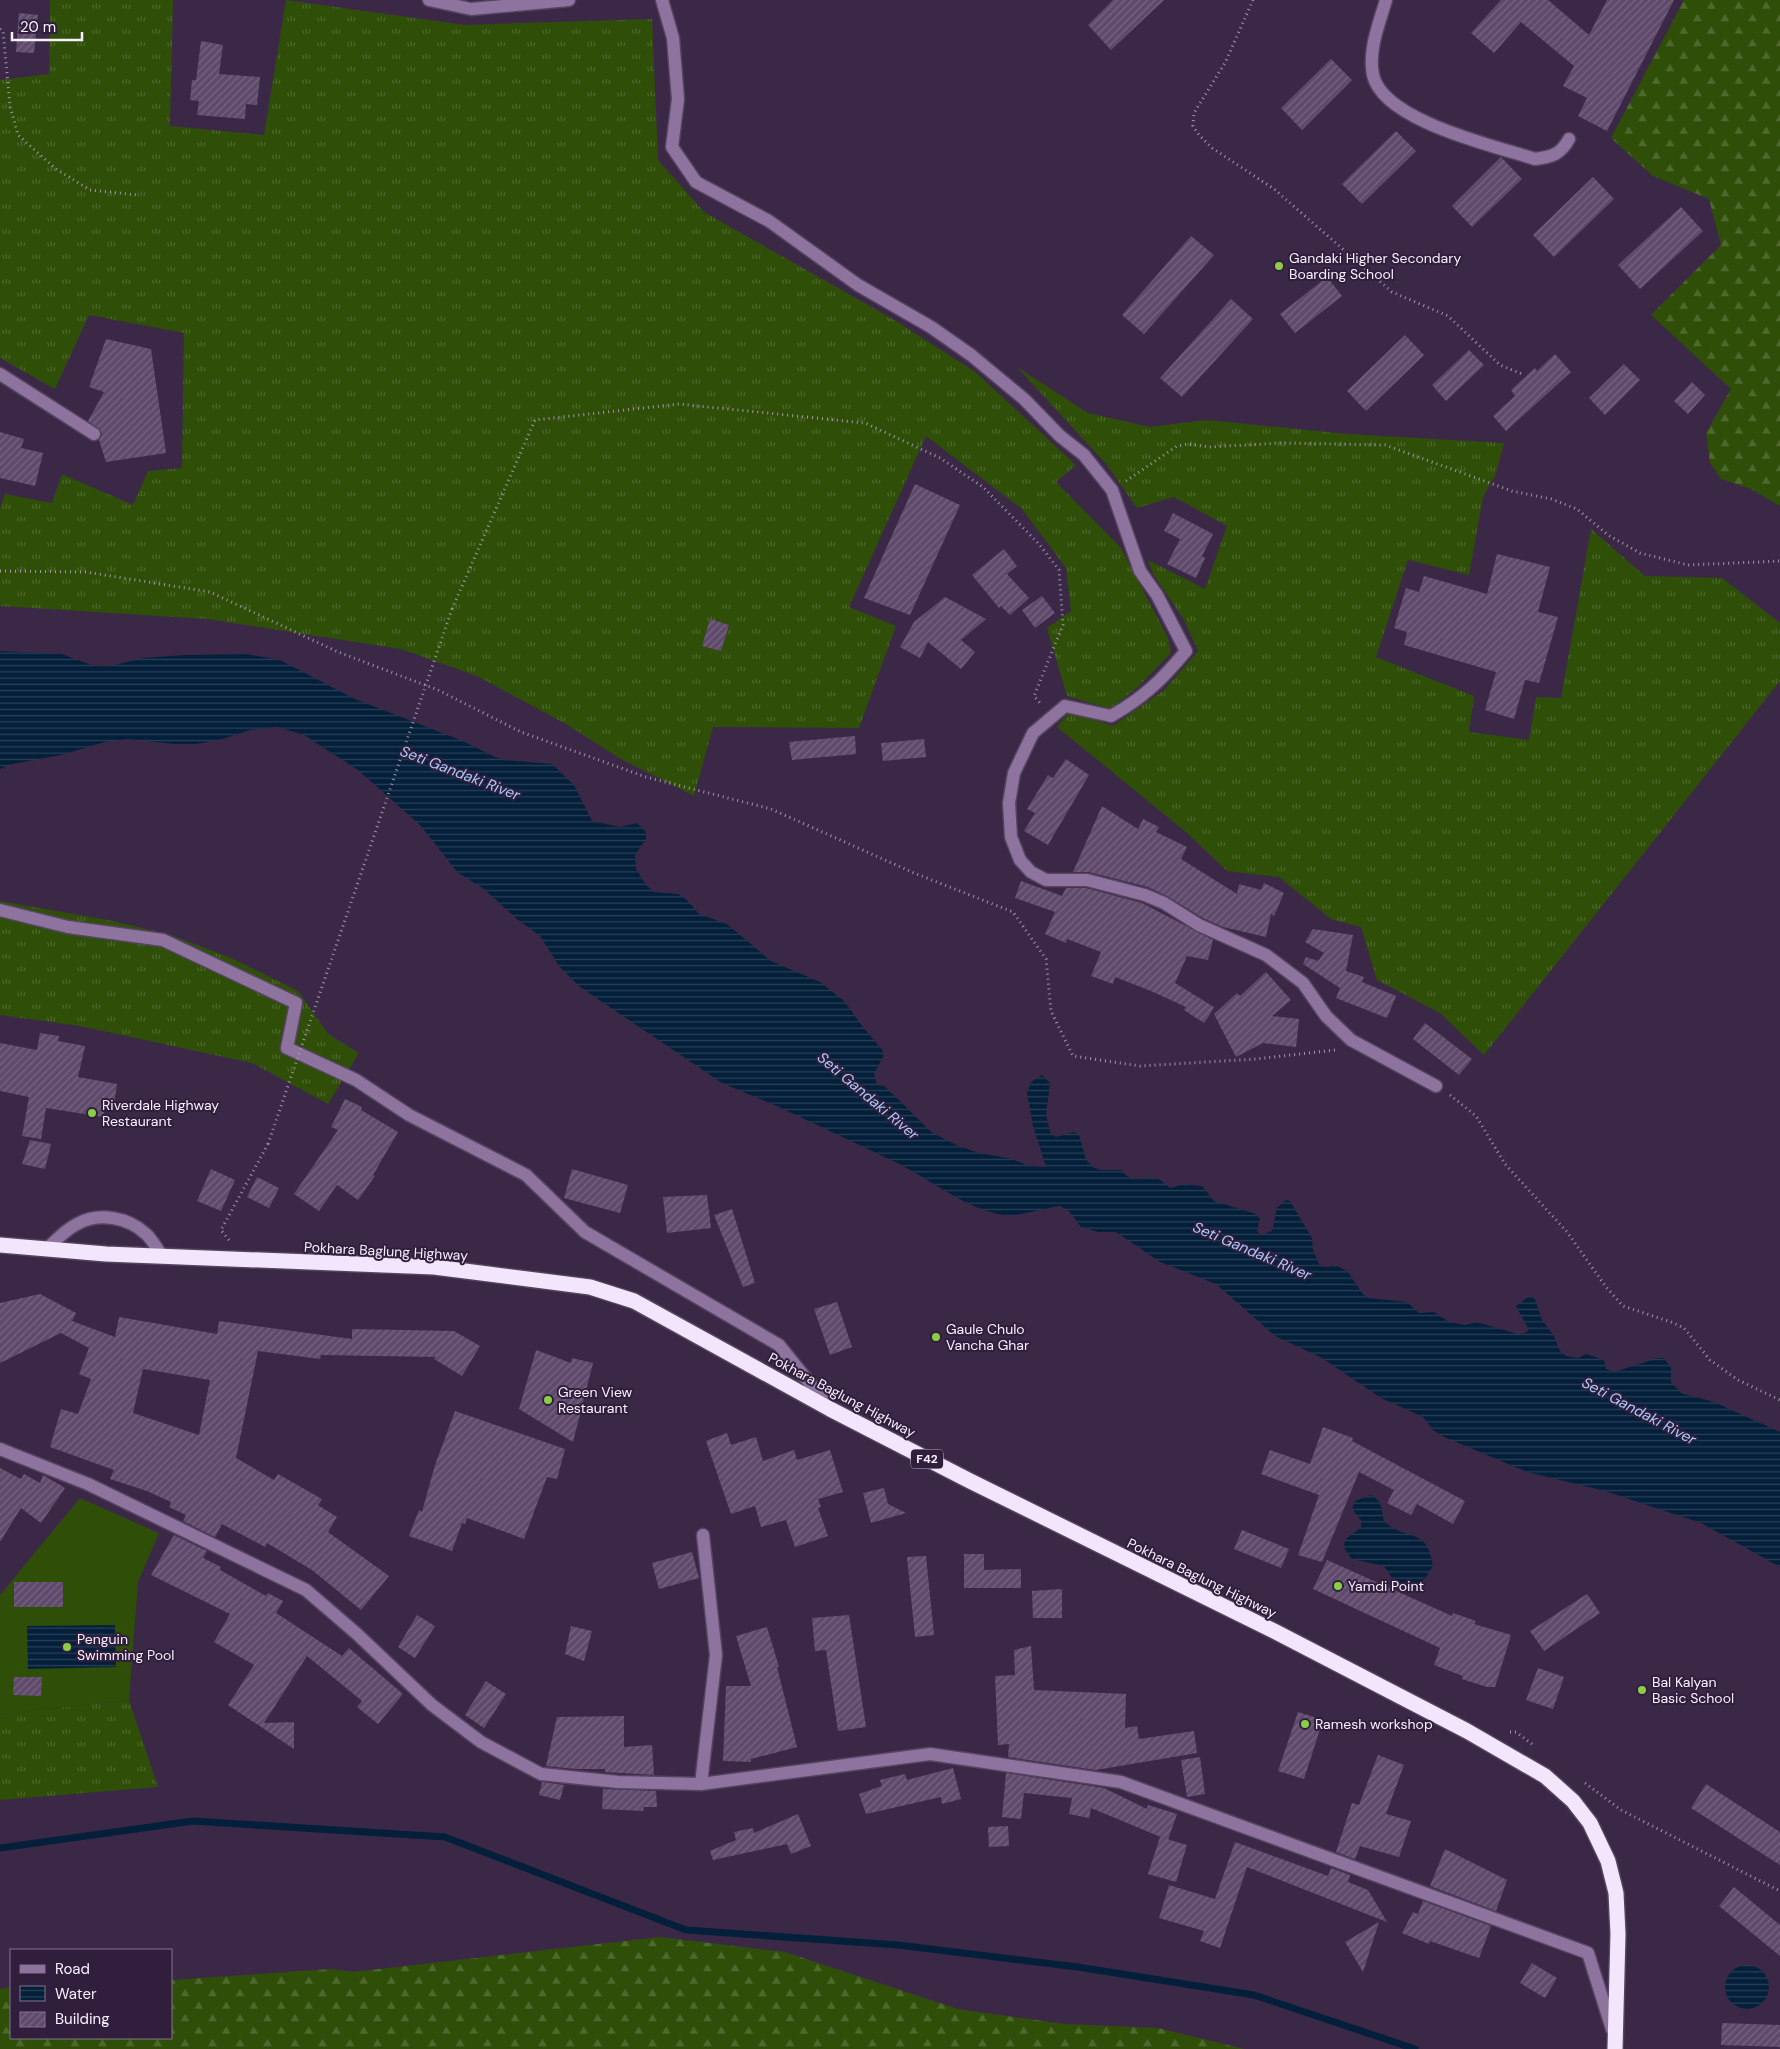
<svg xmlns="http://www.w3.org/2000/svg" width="1780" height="2049" viewBox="0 0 1780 2049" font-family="'DM Sans',sans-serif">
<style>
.grass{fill:url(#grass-tufts)}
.forest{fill:url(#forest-firs)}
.pitch{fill:#2f4e08}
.water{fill:url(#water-rules)}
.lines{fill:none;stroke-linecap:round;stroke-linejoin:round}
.stream{stroke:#041f3a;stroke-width:7}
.building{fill:url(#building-hatch);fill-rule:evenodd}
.minor-casing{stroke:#554460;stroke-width:15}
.highway-casing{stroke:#554460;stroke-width:18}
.path{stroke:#a295aa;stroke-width:3;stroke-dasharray:1 4;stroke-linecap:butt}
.minor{stroke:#8e739f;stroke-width:12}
.highway{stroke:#f3e6fc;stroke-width:15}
.path-bridge{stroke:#a295aa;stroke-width:3;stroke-dasharray:1 4;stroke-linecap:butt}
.poi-dot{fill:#8bce46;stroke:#311e3c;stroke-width:2}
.labels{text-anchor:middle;stroke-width:4;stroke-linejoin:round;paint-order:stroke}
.shield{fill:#311e3c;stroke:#bcb1c3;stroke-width:1}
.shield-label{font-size:12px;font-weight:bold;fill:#f8f0fd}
.poi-label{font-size:14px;fill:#f8f0fd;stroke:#311e3c;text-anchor:start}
.street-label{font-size:14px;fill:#f8f0fd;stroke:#311e3c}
.water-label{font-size:15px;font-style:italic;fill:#a4cdfc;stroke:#311e3c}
</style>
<defs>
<pattern id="grass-tufts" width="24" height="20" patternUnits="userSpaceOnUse" patternTransform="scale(1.25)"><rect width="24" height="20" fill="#2f4e08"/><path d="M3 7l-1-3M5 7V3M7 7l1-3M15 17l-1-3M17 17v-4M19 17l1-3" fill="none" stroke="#4e682d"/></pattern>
<pattern id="forest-firs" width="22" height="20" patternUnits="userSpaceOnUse" patternTransform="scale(1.25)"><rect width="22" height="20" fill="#2f4e08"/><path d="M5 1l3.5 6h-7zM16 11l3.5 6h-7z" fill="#4e682d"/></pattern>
<pattern id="water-rules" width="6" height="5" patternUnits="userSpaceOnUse" patternTransform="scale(1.25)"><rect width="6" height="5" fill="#041f3a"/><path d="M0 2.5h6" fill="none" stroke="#294057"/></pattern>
<pattern id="building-hatch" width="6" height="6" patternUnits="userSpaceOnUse" patternTransform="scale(1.25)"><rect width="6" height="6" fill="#5f4a6c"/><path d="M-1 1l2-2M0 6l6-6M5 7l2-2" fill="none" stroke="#776482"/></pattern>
</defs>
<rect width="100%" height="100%" fill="#3b2847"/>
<g class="grass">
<path d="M50 0H173L170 126 264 135 286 0 465 25 652 19 658 160 704 212 891 318 974 371 1076 465 1056 482 1121 548 1168 638 1171 653 1138 687 1110 709 1067 696 1047 628 1071 611 1066 568 1022 509 926 436 849 607 896 626 859 728 713 727 694 796 621 759 566 724 477 676 401 649 207 619 0 606V508L5 494 52 503 62 474 133 505 148 471 182 468 184 333 89 315 55 389 0 358V80L49 74Z"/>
<path d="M1017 367 1088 413 1150 427 1206 420 1347 434 1504 443 1495 476 1483 497 1469 575 1408 560 1376 657 1474 696 1469 732 1529 740 1536 697 1561 698 1591 529 1645 576 1722 578 1780 623V681L1484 1055 1440 1013 1377 980 1361 927 1331 919 1279 877 1227 871 1186 832 1057 727 1069 712 1113 726 1164 690 1198 651 1184 620 1153 574 1148 560 1205 589 1227 526 1174 497 1137 508 1107 465Z"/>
<path d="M0 901 113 921 171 935 231 958 298 991 328 1034 359 1053 328 1104 252 1063 80 1026 0 1015Z"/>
<path d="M129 1700 158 1787 0 1800V1714Z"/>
</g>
<g class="forest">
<path d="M1684 0H1780V506L1751 489 1721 479 1710 463 1706 433 1731 389 1651 315 1721 245 1709 199 1653 176 1611 138Z"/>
<path d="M660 1937 785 1952 958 2009 1065 2024 1158 2028 1244 2049H0V1989L11 1987V2038H171V1980L332 1969 353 1972Z"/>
</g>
<path class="pitch" d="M80 1498 159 1533 138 1582 129 1700 0 1714V1595Z"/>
<g class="water">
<path d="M0 651 62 654 94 666H110L143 658 185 655 247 654 280 660 355 699 463 741 495 757 504 760 552 764 574 785 592 821 620 827 637 823 646 832V839L635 855 636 869 646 885 654 892 678 894 687 900 699 914 727 924 771 961 820 982 844 1001 863 1027 883 1051V1057L874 1074 877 1085 884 1086 895 1096 931 1132 958 1146 980 1153 1012 1159 1029 1166 1046 1167 1033 1126 1027 1093 1031 1082 1042 1075 1050 1083 1046 1115 1051 1134 1056 1137 1074 1132 1079 1135 1086 1159 1092 1167 1101 1170H1121C1135 1187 1142 1174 1158 1179 1164 1181 1165 1186 1171 1188L1183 1184 1202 1186 1214 1201 1256 1214 1260 1219 1257 1231 1261 1235 1272 1231 1277 1208 1286 1200 1290 1201 1312 1238 1313 1250 1320 1266 1328 1267 1335 1265 1347 1271 1363 1294 1368 1298 1407 1302 1419 1313 1434 1312 1449 1322 1465 1325 1477 1322 1521 1335 1529 1330 1516 1306 1530 1296 1535 1299 1542 1320 1554 1336 1560 1351 1566 1356 1578 1358 1586 1354 1604 1360 1606 1369 1614 1372 1658 1358H1664L1671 1368V1382L1681 1393 1714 1402 1780 1432V1567L1701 1523 1605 1491 1527 1472 1444 1437 1433 1430 1423 1417 1381 1398 1322 1358 1275 1336 1216 1284 1160 1262 1116 1232H1098L1081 1227 1069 1211 1060 1206C1046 1208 1017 1217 1003 1215 962 1208 930 1178 893 1161L779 1107 722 1083 580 987 559 966 540 936 517 919 484 889 457 872 421 826 358 770 304 735 277 727 250 730 223 739 196 744H174L128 739 105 742 61 755 13 764 0 769Z"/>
<path d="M1371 1495C1383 1502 1381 1509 1384 1521 1406 1542 1428 1526 1433 1566L1424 1580 1404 1588 1396 1584 1384 1566 1352 1559C1337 1542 1346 1538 1361 1528V1520L1352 1509 1355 1501Z"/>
<path d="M115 1625 116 1667 28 1669 27 1626Z"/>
<circle cx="1747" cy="1987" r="22"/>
</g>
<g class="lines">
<path class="stream" d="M0 1848 193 1821 445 1837 686 1930 898 1945 1078 1967 1254 1995 1415 2049"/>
</g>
<g class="building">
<path d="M1113 0H1164L1111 50 1088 25Z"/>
<path d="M1501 0H1548L1589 35 1607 0H1674L1607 131 1578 116 1587 98 1563 86 1574 66 1521 22 1494 53 1471 33Z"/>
<path d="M19 13 38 15 34 53 16 52Z"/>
<path d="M201 41 223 45 219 74 260 77 257 105 246 104 245 119 197 115 199 101 190 100 192 80H196Z"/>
<path d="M1331 59 1352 80 1302 130 1281 108Z"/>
<path d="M1396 131 1416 151 1362 204 1342 184Z"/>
<path d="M1501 157 1522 179 1472 227 1452 206Z"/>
<path d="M1593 177 1614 199 1554 257 1533 235Z"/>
<path d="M1681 207 1703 231 1640 289 1618 265Z"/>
<path d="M1191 236 1214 255 1144 334 1122 315Z"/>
<path d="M1327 277 1342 296 1295 333 1280 314Z"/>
<path d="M1231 299 1253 319 1182 397 1160 378Z"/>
<path d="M1405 335 1424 355 1366 411 1347 391Z"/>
<path d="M106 339 151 349 166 453 106 462 99 440 102 435 101 431 88 421 104 392 89 387Z"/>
<path d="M1469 350 1484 365 1446 401 1432 385Z"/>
<path d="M1555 354 1571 372 1506 431 1493 416 1515 396 1511 390 1535 368 1537 371Z"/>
<path d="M1624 364 1640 380 1605 415 1589 398Z"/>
<path d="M1692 382 1705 395 1688 414 1674 401Z"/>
<path d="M0 432 24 439 21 448 43 453 35 486 0 478Z"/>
<path d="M915 484 960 505 910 615 864 598Z"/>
<path d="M1173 513 1213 534 1202 556 1205 558 1196 578 1167 564 1180 539 1164 531Z"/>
<path d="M1004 549 1017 566 1007 574 1029 598 1010 615 1001 606 999 608 972 575Z"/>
<path d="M1497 554 1550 567 1538 612 1558 617 1539 683 1525 680 1514 719 1485 710 1496 672 1404 645 1407 632 1394 628 1406 588 1419 592 1424 576 1487 594Z"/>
<path d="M1042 596 1055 613 1035 628 1022 610Z"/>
<path d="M945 597 986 619 961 640 975 652 961 669 928 642 920 658 900 647 914 622Z"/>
<path d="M710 619 729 625 721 651 702 646Z"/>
<path d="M855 736 856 754 792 760 789 742Z"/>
<path d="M924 739 926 757 883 761 881 743Z"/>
<path d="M1066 759 1089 775 1048 845 1024 831 1035 813 1027 809 1048 775 1053 778Z"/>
<path d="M1102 806 1138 829 1143 819 1159 827 1156 832 1187 847 1181 859 1237 894 1239 884 1261 890 1264 883 1284 893 1274 916 1271 914 1266 937 1223 927 1203 918 1167 896 1148 887 1089 872H1073Z"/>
<path d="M1021 881 1062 896 1066 888H1086L1142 903 1213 940 1208 960 1187 956 1175 983 1214 1007 1209 1016 1204 1023 1184 1010 1186 1007 1151 991 1115 977 1113 984 1091 976 1101 952 1067 939 1066 943 1045 934 1055 912 1015 898Z"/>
<path d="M1313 929 1353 935 1346 971 1364 977 1362 982 1396 996 1387 1018 1336 998 1340 988 1303 964 1306 957 1318 961 1324 953 1305 942Z"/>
<path d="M1266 972 1291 1000 1272 1016 1299 1019 1296 1047 1263 1043 1236 1057 1214 1014 1237 993 1240 996Z"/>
<path d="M1425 1023 1472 1059 1459 1075 1413 1039Z"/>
<path d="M40 1033 59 1036 58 1041 85 1046 78 1077 117 1084 114 1105 106 1104 103 1117 46 1108 41 1139 22 1136 29 1097 0 1091V1043L37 1050Z"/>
<path d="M345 1099 362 1107 361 1110 398 1132 373 1175 375 1176 358 1200 337 1185 319 1211 294 1194 338 1130 331 1127Z"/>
<path d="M30 1140 51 1144 45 1169 22 1164Z"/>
<path d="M211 1169 235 1180 221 1211 197 1201Z"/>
<path d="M572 1169 628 1185 620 1213 564 1198Z"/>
<path d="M257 1177 279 1188 269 1208 247 1197Z"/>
<path d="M707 1195 711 1228 667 1233 663 1197Z"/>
<path d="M732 1209 755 1283 743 1287 714 1215Z"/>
<path d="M40 1294 76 1313 72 1321 115 1337 119 1317 217 1334 219 1321 352 1339V1329L454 1331 480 1346 462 1376 434 1359 436 1357 321 1355 320 1359 258 1351 236 1458 274 1480 278 1474 322 1499 318 1505 337 1517 328 1532 389 1576 361 1610 312 1570 267 1543 265 1547 222 1524 215 1537 183 1521 186 1515 169 1507 171 1502 147 1491 110 1479 114 1470 50 1447 61 1409 78 1414 91 1379 79 1374 89 1348 61 1333 0 1363V1303ZM143 1369 210 1380 199 1435 133 1413Z"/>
<path d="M837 1302 852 1347 830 1355 814 1309Z"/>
<path d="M536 1350 571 1363 572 1358 593 1363 573 1442 519 1409Z"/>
<path d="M455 1411 565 1449 557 1479 547 1477 524 1539 467 1518 465 1524 462 1523 452 1551 409 1536 419 1510 422 1512 435 1465Z"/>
<path d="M1323 1427 1353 1438 1352 1441 1465 1501 1453 1524 1417 1504 1411 1515 1387 1503 1394 1490 1359 1472 1322 1562 1298 1555 1319 1495 1261 1474 1270 1450 1310 1464Z"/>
<path d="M727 1433 731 1445 756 1437 763 1461 794 1450 797 1460 830 1450 843 1492 818 1499 821 1507 818 1508 828 1536 795 1547 786 1520 761 1527 755 1506 731 1514 706 1441Z"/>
<path d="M0 1468 21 1479 24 1474 40 1483 43 1475 65 1488 41 1523 21 1508 0 1542Z"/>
<path d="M884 1488 888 1504 906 1513 871 1523 863 1493Z"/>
<path d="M1242 1530 1289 1549 1281 1568 1234 1549Z"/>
<path d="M174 1535 207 1551 203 1558 221 1567 220 1570 266 1596 268 1593 283 1601 276 1613 342 1656 349 1648 403 1694 378 1724 357 1707 362 1701 307 1656 264 1723 294 1722V1749L228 1705 254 1665 214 1642 230 1614 151 1575Z"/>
<path d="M692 1552 699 1578 659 1589 652 1563Z"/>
<path d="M964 1554H984V1570L1021 1569V1588H964Z"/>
<path d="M926 1556 934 1635 915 1637 907 1557Z"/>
<path d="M1327 1560 1452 1616 1453 1613 1476 1621 1474 1624 1511 1635 1495 1687H1487L1462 1679 1463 1676 1434 1665 1440 1648 1313 1589Z"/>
<rect x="14" y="1582" width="49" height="25"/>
<path d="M1062 1589V1618H1033L1032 1591Z"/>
<path d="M1587 1594 1600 1613 1544 1651 1530 1631Z"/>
<path d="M417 1615 435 1626 415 1658 398 1647Z"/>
<path d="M849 1615 866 1727 838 1731 826 1650 815 1651 812 1618Z"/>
<path d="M571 1626 592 1631 584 1661 565 1654Z"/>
<path d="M767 1627 779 1667H777L797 1747 751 1759V1762L723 1761 726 1686H751L736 1636Z"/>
<path d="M1031 1646 1034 1690 1126 1694 1125 1728 1137 1726 1139 1739 1194 1731 1197 1753 1096 1770 1008 1757 1009 1744 998 1745 995 1676 1015 1675 1014 1650Z"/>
<path d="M1538 1668 1564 1677 1553 1709 1526 1700Z"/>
<path d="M14 1677H42L41 1696 13 1695Z"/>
<path d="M486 1681 506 1694 484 1728 465 1715Z"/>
<path d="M1298 1712 1323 1720 1304 1779 1278 1771Z"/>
<path d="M624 1716V1747L652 1745 654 1775 605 1772V1769H576L546 1766 557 1717Z"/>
<path d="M1378 1755 1404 1765 1386 1814 1411 1821 1399 1857 1360 1846 1355 1859 1336 1852 1352 1803 1359 1805Z"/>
<path d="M1200 1757 1205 1794 1187 1797 1181 1760Z"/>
<path d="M953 1768 961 1799 942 1804 941 1797 866 1814 859 1794 882 1786 880 1780 905 1774 907 1780Z"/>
<path d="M1006 1773 1104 1788 1147 1809 1148 1805 1177 1814 1168 1840 1091 1808 1089 1818 1069 1814 1072 1798 1024 1793 1021 1819 1002 1817Z"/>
<path d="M542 1782 564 1785 560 1800 539 1795Z"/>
<path d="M1706 1784 1780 1832V1865L1691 1808Z"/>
<path d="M603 1789 656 1791 657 1807H644L643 1811 602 1809Z"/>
<path d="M798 1814 811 1846 791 1854 787 1844 713 1860 710 1851 736 1840 734 1832 753 1828 754 1833Z"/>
<path d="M1008 1826 1009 1846 989 1847 988 1827Z"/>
<path d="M1160 1837 1187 1845 1176 1882 1148 1874Z"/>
<path d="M1235 1842 1328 1876 1331 1868 1350 1875 1348 1882 1368 1890 1387 1922 1247 1867 1220 1948 1200 1941 1204 1931 1159 1918 1169 1885 1215 1899Z"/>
<path d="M1445 1849 1507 1880 1496 1911 1430 1886Z"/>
<path d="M1734 1887 1780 1925V1956L1719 1906Z"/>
<path d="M1423 1901 1491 1926 1479 1958 1430 1941 1429 1944 1402 1933 1413 1912 1418 1914Z"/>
<path d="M1379 1922 1363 1972 1345 1942Z"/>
<path d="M1532 1963 1557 1978 1545 1998 1520 1983Z"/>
<path d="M1722 2023 1780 2025V2047L1721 2045Z"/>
</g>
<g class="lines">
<g class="minor-casing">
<g id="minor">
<path d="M429 0 471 9 569 0"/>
<path d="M662 0 673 38 678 99 672 147 696 182 769 221 858 285 931 327 971 355 1024 399 1060 436 1084 455 1112 490 1140 571 1157 595 1186 651C1162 680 1143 698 1111 716L1065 706 1033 733 1014 773 1009 803 1011 837 1020 860 1031 872 1046 880H1087L1145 895 1164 903 1199 925 1266 955 1303 983 1326 1016 1351 1040 1436 1086"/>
<path d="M1386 0C1379 24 1368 50 1373 75 1383 121 1495 146 1535 159 1552 157 1561 154 1569 139"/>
<path d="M0 374 94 434"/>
<path d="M0 910 68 927 163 940 296 1003 287 1048 356 1080 409 1115 526 1175 585 1232 779 1345 829 1407"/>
<path d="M47 1249C56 1240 65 1230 77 1224 99 1212 128 1217 146 1234 152 1239 157 1249 162 1256"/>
<path d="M0 1449 88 1484 306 1590 357 1634 432 1705 481 1742 541 1774 618 1782 701 1784 930 1754 1121 1782 1588 1953 1612 2029 1615 2028"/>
<path d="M701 1784 716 1655 703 1535"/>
</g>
</g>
<g class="highway-casing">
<path id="highway" d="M0 1245 106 1254 434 1267 590 1287 634 1301 830 1409 970 1481 1274 1631 1467 1731 1545 1776 1573 1801 1590 1823 1608 1861 1616 1893 1618 1934 1615 2049"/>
</g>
<g class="path">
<path d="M1253 0 1225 63 1194 113 1193 126 1199 135 1212 148 1274 189 1392 292 1448 316 1500 365 1522 374"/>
<path d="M0 29 3 31 10 106 18 135 56 169 90 190 138 195"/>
<path d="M1126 481 1177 446 1188 444 1209 447 1281 443 1385 445 1512 491 1551 499 1577 509 1608 535 1640 553 1688 565 1780 561"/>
<path d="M0 571 86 572 210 592 338 652 438 690 521 732 646 777 771 809 914 873 1013 912 1046 959 1051 1011 1073 1056 1140 1066 1256 1059 1335 1050"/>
<path d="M452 609 535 420 679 404 865 423 940 458 983 487 1039 544 1059 570 1063 625 1034 696 1040 703"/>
<path d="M1450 1095 1476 1116 1505 1164 1567 1232 1606 1287 1623 1306 1671 1322 1684 1328 1710 1360 1738 1380 1780 1400"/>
<path d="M229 1240 221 1230 268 1144"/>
<path d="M1510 1732H1516L1532 1744"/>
<path d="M1585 1783 1621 1810 1780 1891"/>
</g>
<use href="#minor" class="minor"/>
<use href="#highway" class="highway"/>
<path class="path-bridge" d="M268 1144 452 609"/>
</g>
<g class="poi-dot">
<circle cx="1279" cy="266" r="5"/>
<circle cx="92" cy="1113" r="5"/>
<circle cx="936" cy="1337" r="5"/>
<circle cx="548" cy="1400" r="5"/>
<circle cx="1338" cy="1586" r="5"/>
<circle cx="67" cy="1647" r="5"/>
<circle cx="1642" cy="1690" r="5"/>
<circle cx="1305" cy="1724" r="5"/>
</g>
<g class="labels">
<rect class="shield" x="911" y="1449.5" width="32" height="19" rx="4"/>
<g class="shield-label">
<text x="927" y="1463">F42</text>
</g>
<g class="poi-label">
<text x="1289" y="263">Gandaki Higher Secondary<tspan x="1289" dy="16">Boarding School</tspan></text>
<text x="102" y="1110">Riverdale Highway<tspan x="102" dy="16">Restaurant</tspan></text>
<text x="946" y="1334">Gaule Chulo<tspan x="946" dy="16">Vancha Ghar</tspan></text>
<text x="558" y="1397">Green View<tspan x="558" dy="16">Restaurant</tspan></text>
<text x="1348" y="1591">Yamdi Point</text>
<text x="77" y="1644">Penguin<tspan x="77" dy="16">Swimming Pool</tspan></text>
<text x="1652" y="1687">Bal Kalyan<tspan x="1652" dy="16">Basic School</tspan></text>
<text x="1315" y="1729">Ramesh workshop</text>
</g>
<g class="street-label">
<text transform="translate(386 1251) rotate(3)" y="5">Pokhara Baglung Highway</text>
<text transform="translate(842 1395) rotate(28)" y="5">Pokhara Baglung Highway</text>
<text transform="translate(1202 1578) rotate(26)" y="5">Pokhara Baglung Highway</text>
</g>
<g class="water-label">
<text transform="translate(460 773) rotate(21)" y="5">Seti Gandaki River</text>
<text transform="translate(868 1096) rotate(40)" y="5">Seti Gandaki River</text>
<text transform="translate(1252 1251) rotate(23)" y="5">Seti Gandaki River</text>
<text transform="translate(1639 1411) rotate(28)" y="5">Seti Gandaki River</text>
</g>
</g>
<rect x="10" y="1949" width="162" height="90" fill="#311e3c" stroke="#817289"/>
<rect x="20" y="1965" width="25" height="8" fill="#8e739f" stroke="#817289"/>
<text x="55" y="1974" font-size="15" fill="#f8f0fd">Road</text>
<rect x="20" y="1986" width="25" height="15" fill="url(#water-rules)" stroke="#817289"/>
<text x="55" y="1999" font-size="15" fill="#f8f0fd">Water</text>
<rect x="20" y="2012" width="25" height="15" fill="url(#building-hatch)" stroke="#817289"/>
<text x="55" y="2024" font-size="15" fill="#f8f0fd">Building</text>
<path d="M12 32v8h70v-8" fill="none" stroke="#f8f0fd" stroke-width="2.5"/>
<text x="20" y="32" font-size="15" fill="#f8f0fd" stroke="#311e3c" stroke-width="4" paint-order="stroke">20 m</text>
</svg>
